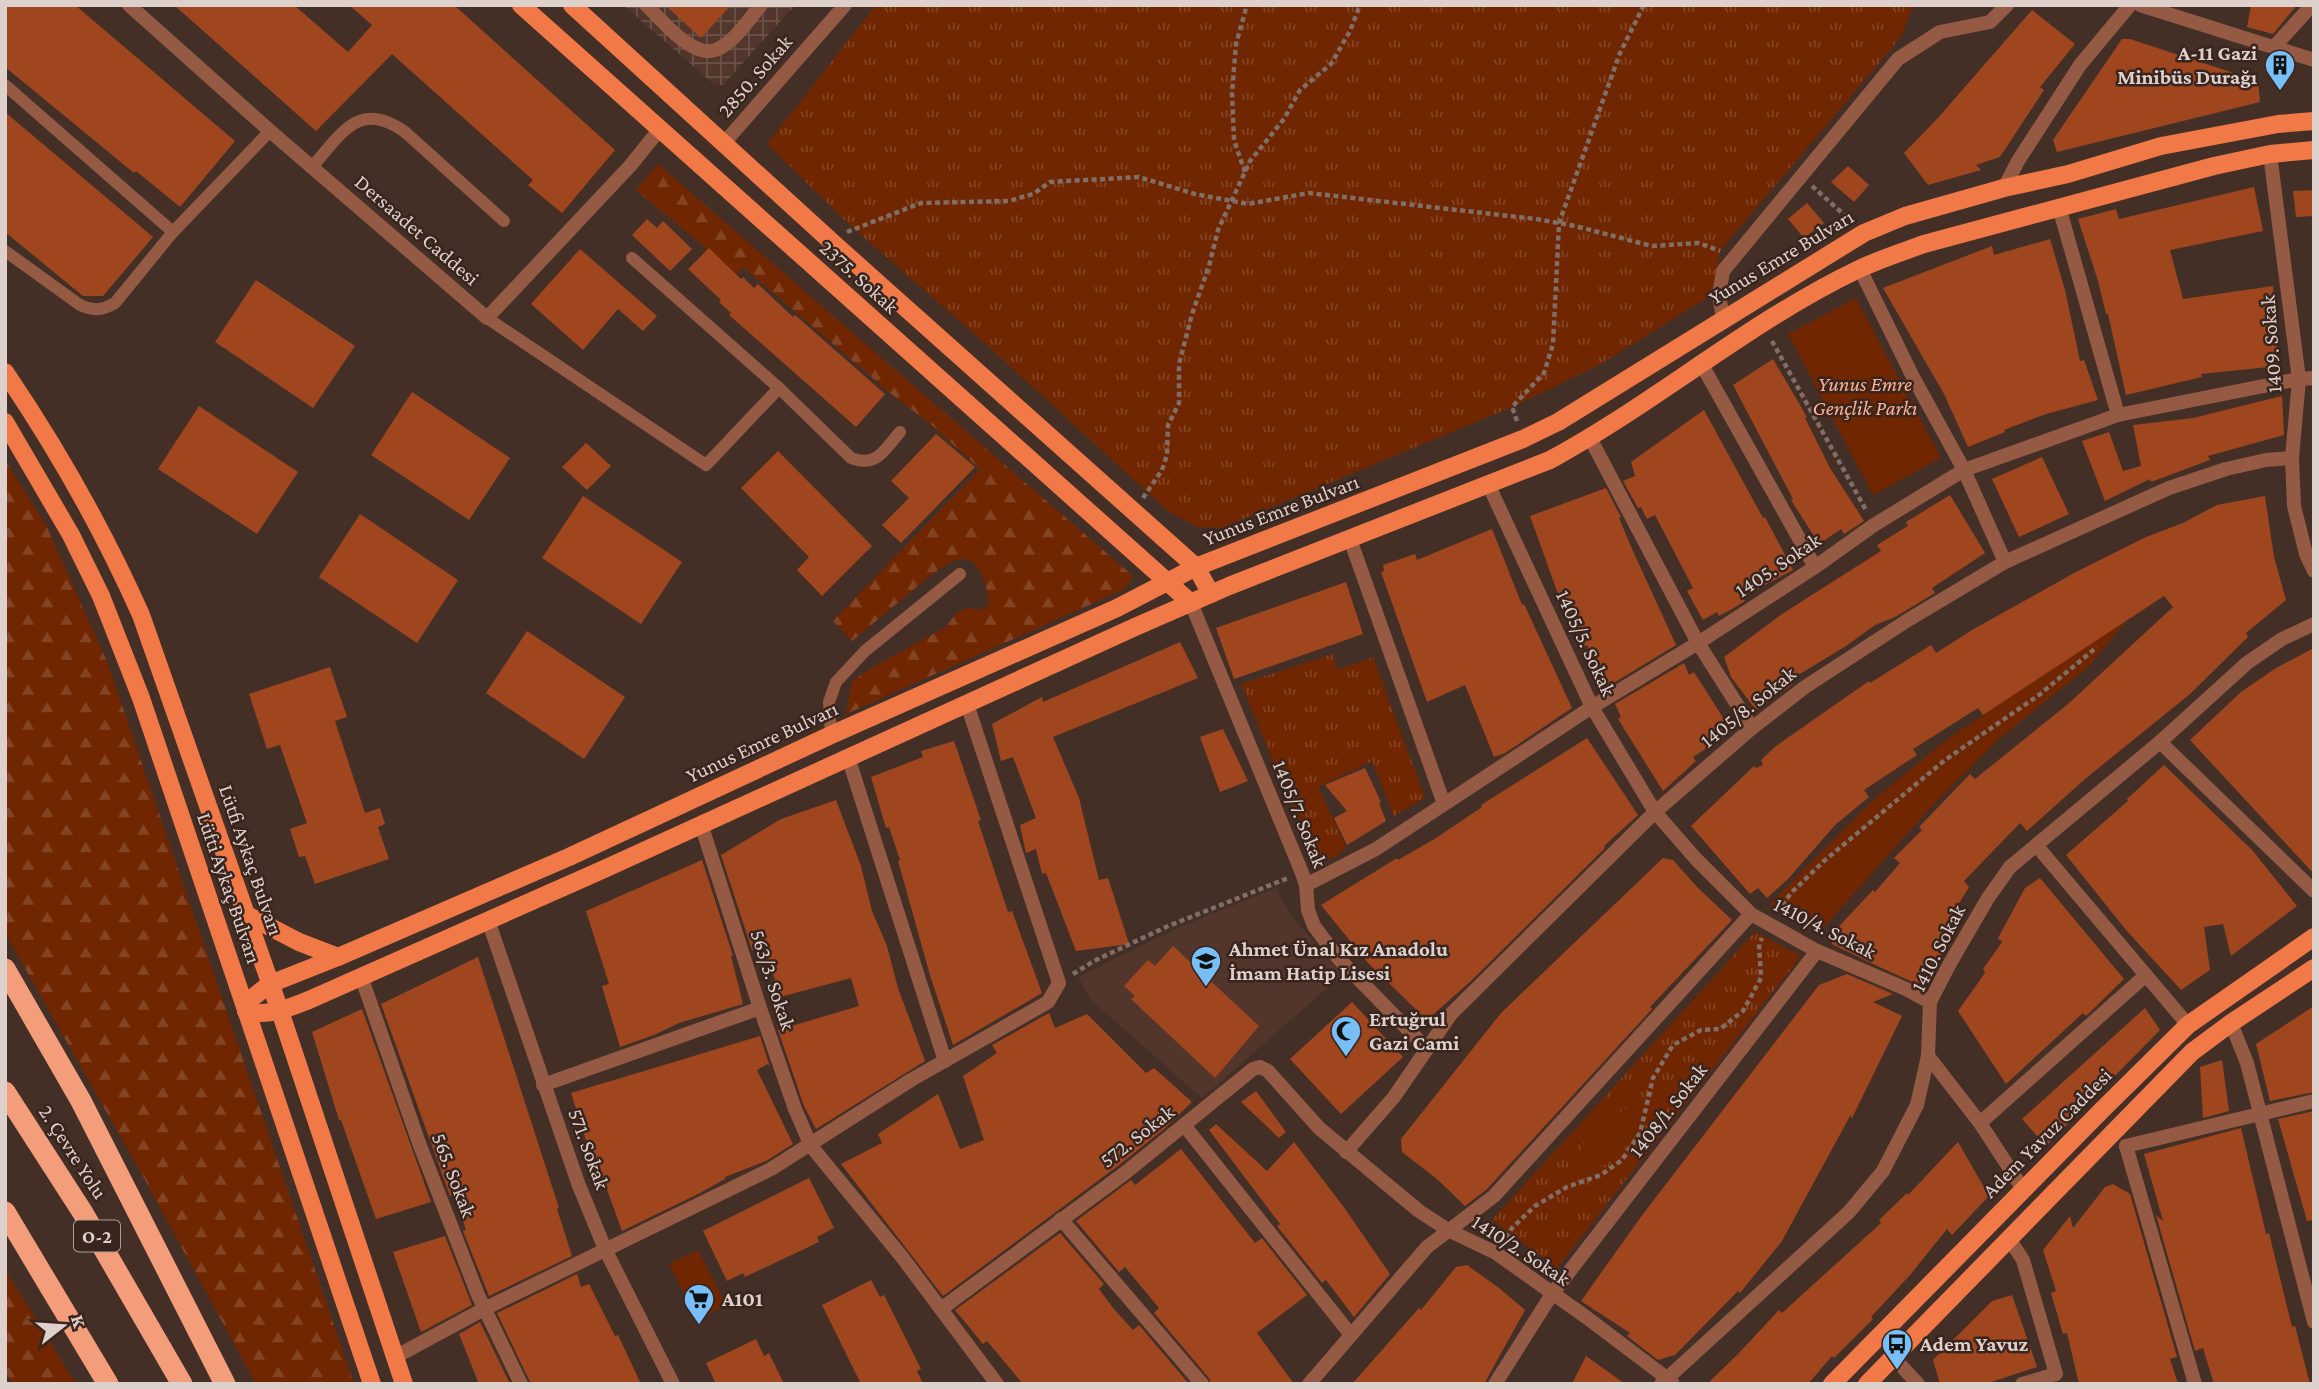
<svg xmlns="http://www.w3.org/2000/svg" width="2319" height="1389" viewBox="0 0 2319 1389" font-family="'Crimson Pro',serif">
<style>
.built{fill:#52362b}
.industrial{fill:url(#industrial-grid)}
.grass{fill:url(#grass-tufts)}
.forest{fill:url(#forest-firs)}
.green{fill:#702600}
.building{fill:#9f461f}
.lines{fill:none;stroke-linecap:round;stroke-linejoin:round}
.path{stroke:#806e67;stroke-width:4.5;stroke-dasharray:5 3.5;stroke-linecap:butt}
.service{stroke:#945a43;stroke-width:12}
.minor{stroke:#945a43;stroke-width:14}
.tertiary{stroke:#945a43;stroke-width:14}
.primary{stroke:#f17947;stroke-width:18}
.motorway{stroke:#f39d7b;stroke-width:21}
.labels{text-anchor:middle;stroke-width:5;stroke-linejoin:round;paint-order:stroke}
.shield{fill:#39251d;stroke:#ac9d97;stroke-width:2}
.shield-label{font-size:19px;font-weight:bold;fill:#ded0cb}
.poi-label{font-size:21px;font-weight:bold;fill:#ded0cb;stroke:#39251d;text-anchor:start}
.street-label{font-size:21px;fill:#ded0cb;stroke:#39251d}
.park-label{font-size:21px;font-style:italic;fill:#fab093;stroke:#39251d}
</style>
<defs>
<pattern id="industrial-grid" width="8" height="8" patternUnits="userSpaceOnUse" patternTransform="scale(1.75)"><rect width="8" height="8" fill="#52362b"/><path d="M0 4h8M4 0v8" fill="none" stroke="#6a5248"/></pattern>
<pattern id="grass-tufts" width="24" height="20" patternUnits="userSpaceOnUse" patternTransform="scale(1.75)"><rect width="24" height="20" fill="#702600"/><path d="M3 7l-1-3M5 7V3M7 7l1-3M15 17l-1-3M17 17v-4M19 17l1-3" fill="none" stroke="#844424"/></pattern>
<pattern id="forest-firs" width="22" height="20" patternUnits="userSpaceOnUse" patternTransform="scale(1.75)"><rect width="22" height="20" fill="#702600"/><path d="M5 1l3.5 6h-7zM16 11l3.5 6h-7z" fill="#844424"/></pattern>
</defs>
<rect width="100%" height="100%" fill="#442f27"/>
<path class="built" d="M1276 888 1290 914 1342 975 1202 1098 1091 1000 1078 977 1182 926Z"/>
<path class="industrial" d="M623 5H795L723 85H715Z"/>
<g class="grass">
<path d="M876 5H1914L1901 37 1720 251 1712 295 1599 365 1512 407 1221 528 1197 527 1168 511 988 346 853 228 767 144Z"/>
<path d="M1332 654 1338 670 1373 657 1425 798 1394 816 1372 761 1318 787 1346 847 1336 857 1322 860 1287 795 1241 684Z"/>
<path d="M1755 932 1801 956 1557 1268 1492 1220Z"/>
</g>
<g class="forest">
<path d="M658 164 1133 576 1125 589 846 714 852 681 873 667 946 627 956 613 967 608 982 610 989 604C988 590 981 558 962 559 951 560 941 568 932 574L852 641 833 621 980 469 934 427 890 393 743 267 737 274 636 190Z"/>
<path d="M5 460 46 525 108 664 354 1384H256L144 1178 5 933Z"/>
<path d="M5 1269 76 1384H12L5 1371Z"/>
</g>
<g class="green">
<path d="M1856 298 1941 458 1873 495 1788 334Z"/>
<path d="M2130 616 2088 667 1999 739 1932 806 1819 933 1769 905 1871 802 1945 741Z"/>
<path d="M1636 1106C1641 1146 1610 1165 1578 1177 1571 1143 1605 1114 1636 1106Z"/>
<path d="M698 1250 726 1305 697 1319 669 1264Z"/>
</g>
<g class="building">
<path d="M5 5H75L235 141 180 207 136 171 134 173 5 67Z"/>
<path d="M174 5H294L348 52 372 25 349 5H454L615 150 562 213 528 185 533 180 392 54 316 131Z"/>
<path d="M665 5H731L701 38Z"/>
<path d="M2251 5H2297L2273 34 2247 27Z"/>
<path d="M2032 10 2075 44 2040 87 2044 90 2000 157 1976 165 1981 170 1928 185 1904 153 1937 119Z"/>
<path d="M2122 39H2130L2258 81 2260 102 2057 152 2053 140Z"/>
<path d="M5 112 153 237 103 296H83L5 232Z"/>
<path d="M1848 166 1869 185 1854 202 1831 182Z"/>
<path d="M2254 187 2263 231 2170 250 2183 299 2273 286 2278 366 2201 374 2202 377 2126 395 2108 314H2106L2098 281 2078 219 2116 209 2119 219Z"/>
<path d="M2314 190V216L2296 217 2293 191Z"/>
<path d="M1807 203 1824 223 1804 238 1788 219Z"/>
<path d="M647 219 657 228 663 221 692 249 670 271 632 235Z"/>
<path d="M2050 239 2065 290 2080 361 2084 360 2098 400 2046 414 2004 430 2005 432 1968 447 1944 394 1883 288 1992 246 1994 255Z"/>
<path d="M709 248 741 279 743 277 754 288 758 284 793 317 795 315 885 394 856 427 729 315 731 313 719 302 721 300 688 269Z"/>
<path d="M580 249 657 316 643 331 618 309 583 350 531 304Z"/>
<path d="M256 280 355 346 313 408 215 342Z"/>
<path d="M1773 359 1807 417 1805 418 1830 468 1864 521 1844 534 1841 529 1819 544 1791 500 1793 499 1733 385Z"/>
<path d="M412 392 510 458 469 520 371 455Z"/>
<path d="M2282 396 2284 435 2208 456 2210 460 2151 482 2150 479 2105 501 2082 441 2109 432 2123 471 2141 466 2133 425 2193 418Z"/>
<path d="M199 406 298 472 257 534 158 469Z"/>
<path d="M1704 410 1763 518 1765 517 1793 570 1743 597 1745 601 1732 609 1719 616 1717 612 1703 620 1687 591 1693 588 1655 515 1647 519 1641 507 1638 508 1623 481 1635 476 1631 462Z"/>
<path d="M936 434 975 467 901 543 882 525 909 498 891 481Z"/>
<path d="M586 443 611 466 587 490 562 467Z"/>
<path d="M778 451 872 546 822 596 797 570 809 557 741 488Z"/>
<path d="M2042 457 2069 514 2019 537 1992 479Z"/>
<path d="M1606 488 1621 517 1619 518 1632 549 1676 645 1607 687 1587 645 1583 647 1558 594 1530 516Z"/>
<path d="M1950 495 1985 553 1932 588 1935 593 1895 617 1875 625 1846 646 1790 680 1792 684 1789 687 1756 710 1731 677 1724 657 1782 614 1881 551 1877 545 1908 526 1906 522Z"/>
<path d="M583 496 682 562 641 624 542 558Z"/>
<path d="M2265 496 2274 557 2286 600 2246 633 2248 637 2190 694 2085 779 2027 831 2020 823 1964 881 1969 887 1950 918 1956 924 1929 980 1917 984 1873 964 1832 944 1831 935 1873 890 1875 892 1900 863 1894 858 1922 830 1919 827 1970 774 1975 779 2068 704 2173 607 2164 596 1983 715 1978 708 1913 749 1917 755 1864 790 1869 797 1835 825 1788 879 1767 898 1758 888 1750 894 1691 826 1754 766 1756 768 1763 765 1761 760 1776 746 1869 681 1870 683 1931 645 1936 653 1972 630 2076 572 2146 537 2183 523 2217 505Z"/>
<path d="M360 514 458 580 417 643 319 577Z"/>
<path d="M1492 529 1522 605 1524 604 1572 708 1505 753 1494 757 1465 685 1427 702 1381 572 1384 571 1383 565 1415 554 1417 560Z"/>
<path d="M1346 582 1363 634 1234 679 1216 628Z"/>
<path d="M527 631 625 697 584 759 486 693Z"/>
<path d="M1180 642 1198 678 1053 737 1079 798 1099 880 1108 878 1129 944 1076 951 1046 873 1042 874 1036 849 1026 853 1020 825 1036 818 1013 757 1001 761 992 724 1042 697 1043 702Z"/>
<path d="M2314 648V874L2190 740 2241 692 2276 668Z"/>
<path d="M1684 663 1689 675 1694 672 1729 727V734L1693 757 1696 761 1663 791 1618 719 1621 717 1615 704Z"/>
<path d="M330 667 347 717 335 721 365 813 380 808 385 824 378 827 389 859 315 884 305 856 299 857 290 829 307 823 280 745 267 749 249 694Z"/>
<path d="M1223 729 1248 781 1220 792 1200 737Z"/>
<path d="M1587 738 1638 815 1604 846 1605 848 1472 980 1427 1020 1368 963 1321 905 1397 858 1398 860 1436 838 1482 807 1481 805Z"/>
<path d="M954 741 981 820 978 821 1008 912 1012 911 1042 993 953 1045 930 975 898 861 900 860 889 827 886 828 871 777 923 757 921 751Z"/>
<path d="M2164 765 2253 851 2297 906 2231 956 2223 924 2204 927 2210 970 2181 990 2126 930 2066 855 2128 801 2127 799Z"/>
<path d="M1365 768 1381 802 1379 803 1386 821 1347 845 1334 818 1347 811 1325 785Z"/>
<path d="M836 800 861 866 872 911 887 946 898 988 925 1061 816 1129 804 1106 778 1030 859 1006 851 978 780 997 774 976 762 948 752 950 721 855 781 819Z"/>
<path d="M1663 858 1673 860 1698 888 1732 920 1650 1007 1652 1009 1487 1189 1465 1206 1437 1179 1402 1152 1401 1139 1501 1013Z"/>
<path d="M702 860 733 956H731L743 1004 679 1023 654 1035 620 1047 602 986 609 984 586 911Z"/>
<path d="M2040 878 2124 979 2086 1016 2083 1013 2006 1084 1958 1011 1985 973 1983 969 2002 942 1998 938 2025 888Z"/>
<path d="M1173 946 1259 1026 1215 1078 1131 999 1135 996 1124 986 1148 960 1155 966Z"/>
<path d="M478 957 559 1208 557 1209 572 1256 489 1296 463 1231 466 1230 455 1194 450 1196 381 1004Z"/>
<path d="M1847 974 1893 994 1873 1002 1902 1016 1852 1118 1850 1116 1782 1241 1740 1293 1738 1291 1675 1355 1658 1360 1627 1336 1630 1333 1581 1301 1643 1214 1819 985Z"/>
<path d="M1352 1002 1403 1057 1341 1114 1290 1059Z"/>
<path d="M2314 1006V1092L2270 1101 2256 1044Z"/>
<path d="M2145 1008 2160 1030 2046 1146 2022 1119Z"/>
<path d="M362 1009 431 1202 376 1219 341 1120H339L312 1032Z"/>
<path d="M1049 1013 1055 1028 1087 1014 1146 1073 1154 1068 1192 1102 1164 1129 1119 1165 943 1296 841 1164 882 1143 878 1134 938 1094 960 1149 984 1140 963 1076 997 1053 992 1045Z"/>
<path d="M760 1036 770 1067 768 1064 757 1070 793 1144 766 1161 725 1177V1179L700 1193 622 1231 593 1151 590 1153 571 1093Z"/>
<path d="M2222 1060 2229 1111 2203 1118 2200 1067Z"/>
<path d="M1256 1091 1286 1132 1279 1138 1241 1102Z"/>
<path d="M2314 1111V1220L2307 1221 2278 1119Z"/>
<path d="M1216 1124 1267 1171 1294 1142 1343 1206 1390 1274 1354 1317 1326 1280 1322 1283 1277 1226 1280 1224 1209 1130Z"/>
<path d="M2241 1128 2266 1234 2269 1233 2292 1327 2295 1326 2310 1384H2214L2203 1348 2195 1351 2156 1215 2163 1221 2144 1154Z"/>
<path d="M1958 1142 1989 1196 1952 1235 1947 1229 1910 1275 1871 1317 1873 1319 1834 1358 1832 1356 1808 1384H1707L1738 1354 1779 1310 1782 1313 1881 1223 1879 1220 1907 1193 1908 1195Z"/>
<path d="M1181 1149 1255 1243 1262 1238 1307 1295 1257 1333 1294 1384H1211L1209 1378 1154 1313 1159 1308 1125 1267 1119 1272 1076 1221 1131 1180 1135 1185Z"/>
<path d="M809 1178 834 1228 817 1237 819 1242 745 1277 743 1273 727 1281 703 1231Z"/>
<path d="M2113 1184 2130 1194 2177 1357 2170 1359 2178 1384H2079L2067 1333 2063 1334 2051 1293 2056 1291 2043 1250 2070 1216 2073 1228 2105 1187Z"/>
<path d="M1060 1233 1104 1284 1099 1289 1113 1308 1133 1330 1139 1325 1189 1384H1023L987 1341 983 1344 955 1310Z"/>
<path d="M445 1236 472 1305 421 1332 393 1252Z"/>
<path d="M1467 1265 1499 1288 1525 1310 1484 1384H1352L1419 1308 1421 1310 1456 1267Z"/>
<path d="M577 1274 581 1287 589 1284 615 1336 618 1335 641 1384H531L497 1313Z"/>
<path d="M871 1280 880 1297 884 1295 921 1369 917 1371 923 1384H861L822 1305Z"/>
<path d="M2012 1295 2037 1367 1985 1384H1940L1933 1360 1992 1301Z"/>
<path d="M480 1322 510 1384H479L459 1334Z"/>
<path d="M756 1339 764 1356 769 1353 784 1384H716L706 1363Z"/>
<path d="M1586 1356 1625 1384H1572Z"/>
</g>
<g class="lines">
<g class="path">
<path d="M1245 172 1234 140 1232 93 1236 44 1247 5"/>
<path d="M1812 186 1850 220"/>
<path d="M847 232 921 203 1009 201 1033 194 1050 182 1139 177 1195 194 1248 204 1309 193 1536 219 1575 226 1652 246 1699 243 1720 251"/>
<path d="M1772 341 1866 510"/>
<path d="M1517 421 1512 407 1544 373 1553 344 1559 223 1620 53 1644 5"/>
<path d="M1143 498 1162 470 1167 455 1168 425 1179 403V364L1192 314 1209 266 1218 230 1250 161 1284 119 1300 90 1331 64 1350 31 1360 5"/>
<path d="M1777 912 1791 893 1824 861 1945 760 2039 695 2097 647"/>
<path d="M1073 974 1094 961 1166 927 1288 878"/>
<path d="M1506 1238 1512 1228 1535 1206 1567 1187 1601 1175 1622 1160 1640 1133 1653 1078 1673 1045 1701 1030 1720 1029 1743 1011 1761 978 1759 944 1762 938"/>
</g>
<g class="service">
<path d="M5 85 173 232"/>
<path d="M312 167C342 133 359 99 405 132L504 221"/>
<path d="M5 251 80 305C94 311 101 311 115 303L173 232 270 131"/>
<path d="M632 258 779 388 851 458C877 468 884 450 900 432"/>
<path d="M487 318 706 465 779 388"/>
<path d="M831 735 829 702 836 682 865 651 960 574"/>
</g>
<g class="minor">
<path d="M646 5C662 20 694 61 718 49 735 41 749 19 761 5"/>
<path d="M2270 154 2299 379 2292 458 2294 506 2306 554 2314 571"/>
<path d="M2004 188 2018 161 2080 65 2130 5"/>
<path d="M2059 207 2118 415"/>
<path d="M1860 269 1912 375 1964 470 2005 562"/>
<path d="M1723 318 1719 295 1723 271 1898 59 1940 32 1990 22 2007 5"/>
<path d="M1702 365 1815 567"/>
<path d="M1590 438 1698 643 1752 728"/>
<path d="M1489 486 1592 707 1655 812 1696 859 1751 914 1817 951 1906 989 1930 1002"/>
<path d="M1350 539 1444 804"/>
<path d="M1191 603 1302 873 1306 885 1308 910 1314 926 1338 958 1427 1049"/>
<path d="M2160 742 2314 891"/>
<path d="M848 757 945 1061"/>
<path d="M701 824 760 1008 795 1109 811 1146 902 1257 997 1384"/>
<path d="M2036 845 2188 1025"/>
<path d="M1306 885 1376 849 1592 707 1698 643 1815 567 1874 525 1964 470 2118 415 2299 379 2314 378"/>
<path d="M488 920 578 1183 605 1249 673 1384"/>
<path d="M361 976 419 1143 478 1295 521 1384"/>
<path d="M2231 1023 2247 1063 2314 1322"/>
<path d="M1928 1056 1980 1123 2023 1189"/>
<path d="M543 1085 760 1008"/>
<path d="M1980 1123 2146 975"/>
<path d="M1184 1125 1351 1335"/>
<path d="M2126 1146 2195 1384"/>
<path d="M2126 1146 2314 1101"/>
<path d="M1346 1152 1394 1097 1451 1014 1655 812 1752 728 1805 687 1908 620 2005 562 2169 488 2226 469 2266 460 2292 458"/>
<path d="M1061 1219 1202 1384"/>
<path d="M2008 1237 2023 1260 2056 1374 2022 1384"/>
<path d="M941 1309 1125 1173 1253 1069 1260 1067 1268 1071 1319 1128 1419 1211 1448 1230 1496 1253 1586 1317 1672 1382"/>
<path d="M1892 1356 1918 1384"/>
<path d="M395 1357 484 1309 771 1169 911 1080 1048 1002 1059 983 967 704"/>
<path d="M1309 1384 1427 1247 1494 1196 1751 914"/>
<path d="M1495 1384 1552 1294 1817 951"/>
<path d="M1661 1384 1849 1212 1883 1171 1917 1105 1928 1056 1930 1002 1949 965 1988 898 2010 867 2160 742 2247 663 2282 639 2314 624"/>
</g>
<g class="tertiary">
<path d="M129 5 270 131 487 318 630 166 659 130"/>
<path d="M2140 5 2314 60"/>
<path d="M2274 47 2312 5"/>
<path d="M724 143 845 5"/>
</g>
<g class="primary">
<path d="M521 5 1191 603"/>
<path d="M572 5 833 243 1196 567 1211 594"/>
<path d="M5 372C58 450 103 530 141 615L280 1011 404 1384"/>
<path d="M5 422 71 535 101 596 141 698 372 1384"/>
<path d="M245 914 299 942 338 957"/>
<path d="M246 1011 252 998 270 984 338 957 569 857 831 735 1117 608 1196 567 1523 439 1558 422 1864 233 1905 216 2004 188 2068 174 2161 146 2278 124 2314 121"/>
<path d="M246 1011C269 1017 288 1008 309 1000L602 870 1135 627 1229 586 1550 460C1657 402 1750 321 1859 269 1880 259 1902 252 1924 244L2214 166 2270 154 2314 150"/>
<path d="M1832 1384 2103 1109 2188 1025 2314 937"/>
<path d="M1867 1384 2192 1052 2231 1023 2314 968"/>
</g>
<g class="motorway">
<path d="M5 969 81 1101 225 1384"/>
<path d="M5 1092 83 1213 182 1384"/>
<path d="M5 1212 108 1384"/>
</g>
</g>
<defs>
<g id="building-pin" transform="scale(1.575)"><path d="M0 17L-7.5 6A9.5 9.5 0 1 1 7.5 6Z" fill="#78bff7" stroke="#39251d"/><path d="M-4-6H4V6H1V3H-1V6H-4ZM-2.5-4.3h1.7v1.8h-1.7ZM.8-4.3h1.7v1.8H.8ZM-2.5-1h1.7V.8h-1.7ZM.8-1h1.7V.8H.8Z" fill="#111"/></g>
<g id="school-pin" transform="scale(1.575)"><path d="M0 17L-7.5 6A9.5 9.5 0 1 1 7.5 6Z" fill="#78bff7" stroke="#39251d"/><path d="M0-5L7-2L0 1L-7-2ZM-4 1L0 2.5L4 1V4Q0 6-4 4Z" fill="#111"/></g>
<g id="mosque-pin" transform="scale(1.575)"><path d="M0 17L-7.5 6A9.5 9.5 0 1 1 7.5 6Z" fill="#78bff7" stroke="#39251d"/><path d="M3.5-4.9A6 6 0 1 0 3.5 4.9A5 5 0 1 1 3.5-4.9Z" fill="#111"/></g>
<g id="supermarket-pin" transform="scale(1.575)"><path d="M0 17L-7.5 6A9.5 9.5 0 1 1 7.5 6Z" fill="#78bff7" stroke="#39251d"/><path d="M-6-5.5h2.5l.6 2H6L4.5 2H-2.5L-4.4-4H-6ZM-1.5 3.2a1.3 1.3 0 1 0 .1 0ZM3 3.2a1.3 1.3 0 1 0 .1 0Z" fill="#111"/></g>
<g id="bus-pin" transform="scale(1.575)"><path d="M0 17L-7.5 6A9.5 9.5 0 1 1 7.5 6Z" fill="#78bff7" stroke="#39251d"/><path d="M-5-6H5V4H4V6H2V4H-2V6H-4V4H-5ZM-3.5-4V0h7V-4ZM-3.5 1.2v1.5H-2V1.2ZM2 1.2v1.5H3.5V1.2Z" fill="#111"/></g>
</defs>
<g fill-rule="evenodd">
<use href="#building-pin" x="2280" y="65"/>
<use href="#school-pin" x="1206" y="961"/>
<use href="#mosque-pin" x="1346" y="1031"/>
<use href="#supermarket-pin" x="699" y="1299"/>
<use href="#bus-pin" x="1897" y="1344"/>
</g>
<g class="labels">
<rect class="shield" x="74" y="1220.5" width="46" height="31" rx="5"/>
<g class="shield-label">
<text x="97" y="1243">O-2</text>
</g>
<g class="poi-label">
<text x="2257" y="60" text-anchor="end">A-11 Gazi<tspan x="2257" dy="24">Minibüs Durağı</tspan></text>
<text x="1229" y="956">Ahmet Ünal Kız Anadolu<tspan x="1229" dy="24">İmam Hatip Lisesi</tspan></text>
<text x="1369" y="1026">Ertuğrul<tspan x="1369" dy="24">Gazi Cami</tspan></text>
<text x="722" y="1306">A101</text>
<text x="1920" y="1351">Adem Yavuz</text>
</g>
<g class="street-label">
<text transform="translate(755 76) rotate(-49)" y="7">2850. Sokak</text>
<text transform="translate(417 230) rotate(41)" y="7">Dersaadet Caddesi</text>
<text transform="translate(1781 257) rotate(-31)" y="7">Yunus Emre Bulvarı</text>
<text transform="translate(859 277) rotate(42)" y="7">2375. Sokak</text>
<text transform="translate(2271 344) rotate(-94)" y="7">1409. Sokak</text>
<text transform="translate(1281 510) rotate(-21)" y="7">Yunus Emre Bulvarı</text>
<text transform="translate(1778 565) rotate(-34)" y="7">1405. Sokak</text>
<text transform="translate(1586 643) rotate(65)" y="7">1405/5. Sokak</text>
<text transform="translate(1748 707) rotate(-39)" y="7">1405/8. Sokak</text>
<text transform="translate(762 742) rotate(-25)" y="7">Yunus Emre Bulvarı</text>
<text transform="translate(1300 814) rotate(68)" y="7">1405/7. Sokak</text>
<text transform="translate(251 860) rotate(71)" y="7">Lütfi Aykaç Bulvarı</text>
<text transform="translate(229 888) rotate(71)" y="7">Lüfti Aykaç Bulvarı</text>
<text transform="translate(1825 928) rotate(27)" y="7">1410/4. Sokak</text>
<text transform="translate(1938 948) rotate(-63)" y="7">1410. Sokak</text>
<text transform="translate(773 980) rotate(72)" y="7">563/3. Sokak</text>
<text transform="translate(1668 1110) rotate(-52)" y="7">1408/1. Sokak</text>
<text transform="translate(2047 1133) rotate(-45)" y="7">Adem Yavuz Caddesi</text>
<text transform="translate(1137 1136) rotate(-38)" y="7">572. Sokak</text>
<text transform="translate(589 1149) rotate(70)" y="7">571. Sokak</text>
<text transform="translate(73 1152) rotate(57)" y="7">2. Çevre Yolu</text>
<text transform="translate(454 1175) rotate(69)" y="7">565. Sokak</text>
<text transform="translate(1521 1250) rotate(33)" y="7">1410/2. Sokak</text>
</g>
<g class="park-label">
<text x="1865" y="391">Yunus Emre<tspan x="1865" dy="24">Gençlik Parkı</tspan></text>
</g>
</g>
<rect width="2319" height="1389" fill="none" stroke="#ded0cb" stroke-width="14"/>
<g transform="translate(63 1326) rotate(73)" stroke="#39251d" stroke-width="5" paint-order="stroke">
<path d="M0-5L12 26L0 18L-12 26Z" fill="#ded0cb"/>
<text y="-10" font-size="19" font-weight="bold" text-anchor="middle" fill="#ded0cb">K</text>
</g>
</svg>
